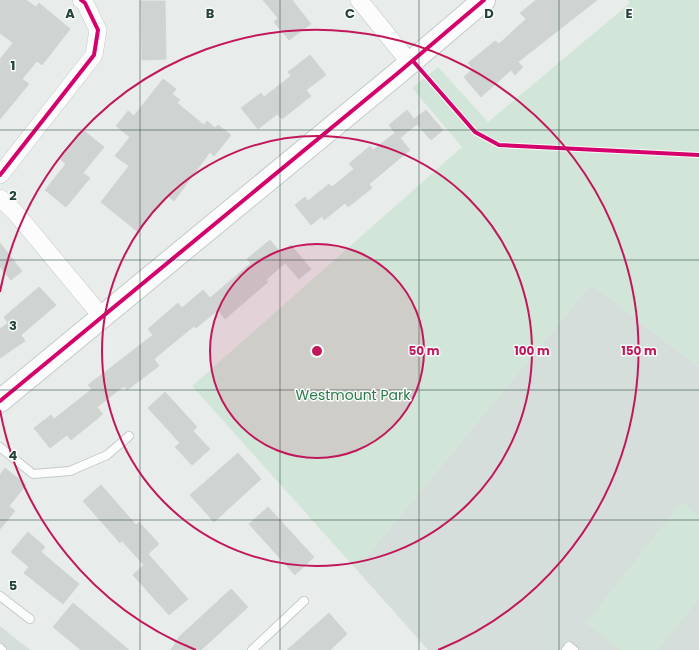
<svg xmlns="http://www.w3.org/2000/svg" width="699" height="650" viewBox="0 0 699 650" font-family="Poppins,sans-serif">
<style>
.built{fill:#d6dedb}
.green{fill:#d1e6d8}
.building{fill:#cfd4d2;stroke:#d1d6d4}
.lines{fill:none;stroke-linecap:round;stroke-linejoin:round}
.lane-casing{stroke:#c5cac8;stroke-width:10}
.street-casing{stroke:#c5cac8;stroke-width:18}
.secondary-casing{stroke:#c3cbc8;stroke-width:24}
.lane{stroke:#fcfcfc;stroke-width:8}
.street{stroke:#fcfcfc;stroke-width:17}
.secondary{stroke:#fcfcfc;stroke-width:22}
.cycleway-casing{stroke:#f7fbf9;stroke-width:6}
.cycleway{stroke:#d6006c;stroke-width:4}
.grid{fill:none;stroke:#24423a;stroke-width:1;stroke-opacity:0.55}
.ring{fill:none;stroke:#c2185b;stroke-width:2}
.labels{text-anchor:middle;stroke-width:3;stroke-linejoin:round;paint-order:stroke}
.park-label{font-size:14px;fill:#2d7a4b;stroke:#f7fbf9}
.grid-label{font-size:13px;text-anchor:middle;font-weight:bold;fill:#24423a;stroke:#f7fbf9;stroke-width:3;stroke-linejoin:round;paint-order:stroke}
.centre{fill:#c2185b;stroke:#f7fbf9;stroke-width:2}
.ring-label{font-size:12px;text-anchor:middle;font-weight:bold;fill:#c2185b;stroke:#f7fbf9;stroke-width:3;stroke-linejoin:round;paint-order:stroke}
</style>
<rect width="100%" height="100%" fill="#e8edeb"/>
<g class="built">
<path d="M591 284 699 367V650H428L356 569Z"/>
<path d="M0 626 30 650H0Z"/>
</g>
<g class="green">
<path d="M628 0H699V367L591 284 356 569 192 386 462 147 412 88 438 67 488 122 630 3Z"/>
<path d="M682 502 699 516V599L657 650H621L586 623Z"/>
</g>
<g class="building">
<path d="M0 0H26L36 7 39 3 70 29 42 65 37 61 22 79 29 84 0 119V59L13 43 0 33Z"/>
<path d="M263 0H292L311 24 289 40 274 22 278 18Z"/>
<path d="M536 0H597L518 62 523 67 515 75 511 70 481 97 464 77 473 69 468 63 495 41 499 44 526 19 520 13Z"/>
<path d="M141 1H165L166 59 142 60Z"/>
<path d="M310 55 326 75 306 90 311 96 282 119 277 114 258 129 241 108 261 93 264 97 291 76 288 72Z"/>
<path d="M163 79 176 89 172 94 180 100 177 103 204 125 207 121 215 128 218 125 231 135 214 156 210 152 174 201 167 195 138 232 101 202 129 166 115 156 130 137 116 126 128 111 134 116Z"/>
<path d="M407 110 414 119 426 110 443 130 431 140 417 124 400 138 410 150 369 184 372 188 348 207 345 203 324 220 322 216 311 225 295 205 305 197 308 201 329 184 332 187 354 169 349 164 370 146 373 150 395 133 389 125Z"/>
<path d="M83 130 104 147 83 173 90 178 66 207 45 190 66 164 60 159Z"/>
<path d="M270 240 281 253 291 245 311 269 299 279 285 263 266 280 268 282 225 319 218 310 196 328 194 326 154 359 159 366 127 390 124 386 97 407 103 414 71 440 67 435 50 448 34 428 51 415 54 419 92 389 88 385 153 335 148 329 178 303 182 308 203 290 210 298 251 263 247 259Z"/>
<path d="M0 243 22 271 11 280 0 267Z"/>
<path d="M39 287 56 305 21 335 25 341 0 358V329L8 323 4 317Z"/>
<path d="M165 392 197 427 193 431 210 449 192 465 175 447 180 443 148 408Z"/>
<path d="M238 453 261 479 214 522 190 495Z"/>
<path d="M5 468 26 485 9 506 15 511 0 529V475Z"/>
<path d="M101 485 136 525 139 522 159 544 148 554 188 599 169 615 133 575 144 565 122 541 120 543 83 501Z"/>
<path d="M268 507 314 557 295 575 249 524Z"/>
<path d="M28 532 45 547 41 552 79 584 63 604 24 573 29 567 11 552Z"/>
<path d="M231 589 248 607 201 650H171L179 637Z"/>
<path d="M73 603 129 650H81L53 627Z"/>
<path d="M329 613 347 634 330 650H287Z"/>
</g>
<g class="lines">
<g class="lane-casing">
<g id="lane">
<path d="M0 447 33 474 70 471 107 455 129 436"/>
<path d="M0 596 30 619"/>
<path d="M0 648 2 650"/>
<path d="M252 650 304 601"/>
<path d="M566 650 569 646 574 650"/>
</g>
</g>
<g class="street-casing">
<g id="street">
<path d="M359 0 410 63"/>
<path d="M0 175 94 55 98 30 85 3 81 0"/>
<path d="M0 198 15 212 102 317"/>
</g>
</g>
<g class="secondary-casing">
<path id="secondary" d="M0 401 398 73 484 0"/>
</g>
<use href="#lane" class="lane"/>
<use href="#street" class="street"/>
<use href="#secondary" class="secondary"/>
<g class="cycleway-casing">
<g id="cycleway">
<path d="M413 61 475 132 499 145 699 155"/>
<path d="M0 175 94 55 98 30 85 3 81 0"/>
<path d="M0 401 398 73 484 0"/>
</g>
</g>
<use href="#cycleway" class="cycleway"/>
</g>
<path class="grid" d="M140 0V650M280 0V650M419 0V650M559 0V650M0 130H699M0 260H699M0 390H699M0 520H699"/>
<circle cx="317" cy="351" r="107" fill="#c2185b" fill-opacity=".12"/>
<g class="ring">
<circle cx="317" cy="351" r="107"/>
<circle cx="317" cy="351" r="215"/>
<path d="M196 650A322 322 0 0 1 0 410M0 292A322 322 0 1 1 438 650"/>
</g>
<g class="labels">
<g class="park-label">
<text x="353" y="400">Westmount Park</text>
</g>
</g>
<g class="grid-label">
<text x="70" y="18">A</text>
<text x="210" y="18">B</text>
<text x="350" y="18">C</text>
<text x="489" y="18">D</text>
<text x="629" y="18">E</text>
<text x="13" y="70">1</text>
<text x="13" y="200">2</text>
<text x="13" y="330">3</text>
<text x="13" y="460">4</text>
<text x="13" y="590">5</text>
</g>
<circle cx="317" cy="351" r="6" class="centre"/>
<g class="ring-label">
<text x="424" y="355">50 m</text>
<text x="532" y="355">100 m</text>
<text x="639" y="355">150 m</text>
</g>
</svg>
